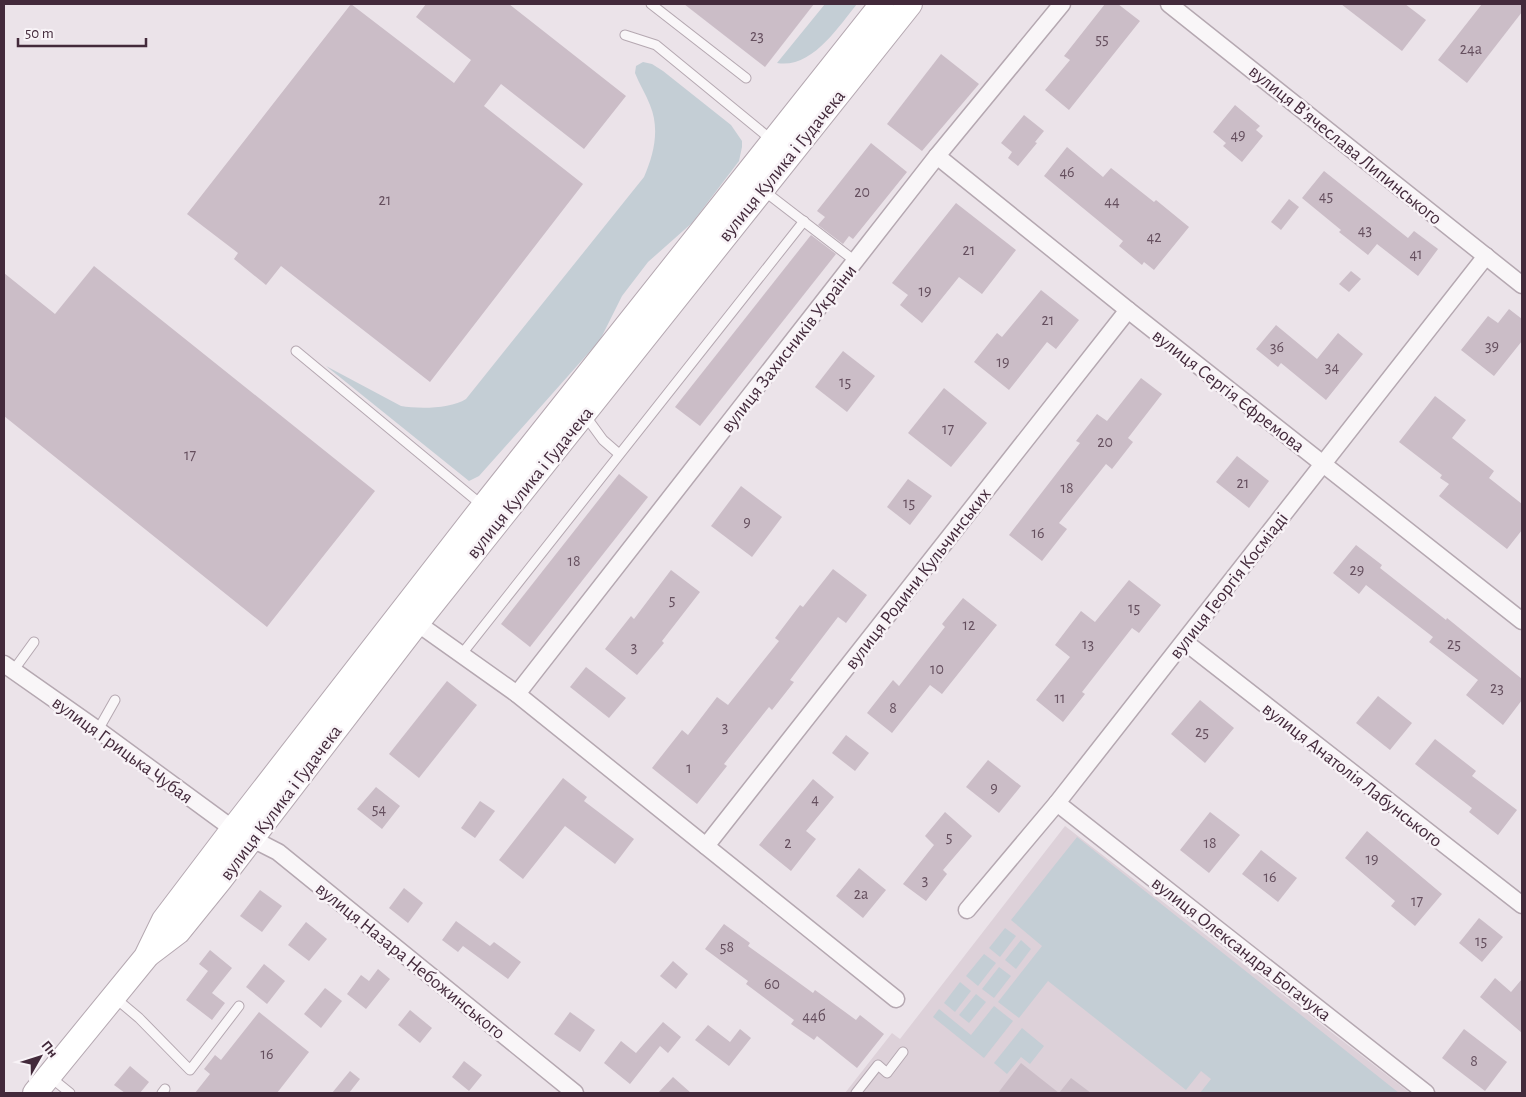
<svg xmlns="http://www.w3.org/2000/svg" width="1526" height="1097" viewBox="0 0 1526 1097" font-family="'Alegreya Sans',sans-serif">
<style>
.built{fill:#ddd1d9}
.green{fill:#c4ced5}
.building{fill:#cbbdc7}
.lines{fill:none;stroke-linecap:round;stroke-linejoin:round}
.lane-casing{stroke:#b5a8b1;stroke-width:11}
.street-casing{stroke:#b5a8b1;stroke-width:19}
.secondary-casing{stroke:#b5a8b1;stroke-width:26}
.lane{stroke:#f9f6f8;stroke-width:9}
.street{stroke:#f9f6f8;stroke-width:16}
.secondary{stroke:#fff;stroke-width:24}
.labels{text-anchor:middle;stroke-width:5;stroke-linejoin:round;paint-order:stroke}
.number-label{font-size:16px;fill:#654f5e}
.street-label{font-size:19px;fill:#432a3b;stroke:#f8f3f7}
</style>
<rect width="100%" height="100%" fill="#ebe3e9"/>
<path class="built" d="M1065 826 1410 1093H845L892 1033 900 1039Z"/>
<g class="green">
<path d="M825 4H857C838 27 812 69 777 63Z"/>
<path d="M643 62 652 64 663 71 731 125 742 141V147L739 161 692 223 648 262 622 296 600 340 479 476 469 481 326 366 401 406C418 409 451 409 466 399L644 177C654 154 660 129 650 105 646 94 639 84 635 73L636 66Z"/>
<path d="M1077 837 1399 1093H1200L1211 1079 1201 1071 1186 1090 1048 981 1019 1018 998 1002 1042 946 1011 920Z"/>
<path d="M1005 928 1016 936 1000 957 989 948Z"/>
<path d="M1021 940 1031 949 1016 969 1005 960Z"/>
<path d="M984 954 996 963 978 986 966 976Z"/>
<path d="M999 967 1011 976 994 998 982 989Z"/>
<path d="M960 982 971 991 955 1012 944 1003Z"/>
<path d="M976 994 986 1002 969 1023 959 1015Z"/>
<path d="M994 1006 1013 1021 984 1058 933 1017 939 1009 971 1035Z"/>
<path d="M1022 1028 1044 1046 1030 1064 1021 1057 1007 1074 994 1063Z"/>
</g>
<g class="building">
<path d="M351 4 454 83 471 60 416 17 426 4H509L626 96 584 149 501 84 484 106 583 184 430 382 281 266 266 285 234 259 238 253 187 214Z"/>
<path d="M684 4H814L765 67Z"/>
<path d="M1105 4H1118L1140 21 1069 110 1045 90 1070 60 1064 56Z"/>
<path d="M1341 4H1405L1426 20 1402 51Z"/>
<path d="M1482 4H1522V12L1467 83 1438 60Z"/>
<path d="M941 54 979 84 922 151 887 124Z"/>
<path d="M1235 105 1260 126 1256 130 1263 136 1242 162 1223 146 1226 143 1213 132Z"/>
<path d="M1024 115 1044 131 1035 142 1037 143 1018 166 1008 158 1012 152 1001 143Z"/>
<path d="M871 143 907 172 853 239 849 236 843 244 818 225 825 217 817 211Z"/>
<path d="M1067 147 1103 177 1111 168 1154 202 1156 200 1189 227 1154 270 1144 262 1142 265 1119 246 1123 241 1044 176Z"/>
<path d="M1324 171 1408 238 1414 231 1438 249 1418 276 1377 244 1368 255 1339 232 1341 230 1302 198Z"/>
<path d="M1289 199 1299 207 1281 230 1271 222Z"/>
<path d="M956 203 1016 250 982 294 959 277 922 323 900 305 908 295 892 283Z"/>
<path d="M811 235 836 254 700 426 675 407Z"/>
<path d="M94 266 375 491 267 627 4 416V273L55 314Z"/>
<path d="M1351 271 1361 279 1349 292 1339 284Z"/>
<path d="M1041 290 1079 320 1056 349 1047 342 1009 390 974 362 997 333 1002 337Z"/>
<path d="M1509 309 1522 319V341L1494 376 1461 350 1488 316 1498 323Z"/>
<path d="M1276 325 1317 359 1338 333 1363 354 1326 400 1281 363 1278 367 1256 349Z"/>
<path d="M843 351 875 376 847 412 815 387Z"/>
<path d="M1141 378 1162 394 1128 438 1133 442 1112 469 1106 464 1059 523 1067 529 1042 561 1009 535 1080 443 1076 441 1097 414 1107 421Z"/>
<path d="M944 388 987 423 951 467 908 433Z"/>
<path d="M1435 396 1466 420 1452 438 1494 471 1489 478 1522 504V530L1507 549 1439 496 1449 484 1440 478 1442 475 1399 442Z"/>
<path d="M1237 456 1269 481 1249 508 1216 482Z"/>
<path d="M619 474 648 497 530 647 501 624Z"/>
<path d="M908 479 932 496 910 525 887 507Z"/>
<path d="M741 486 782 517 752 557 711 526Z"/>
<path d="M1356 545 1382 565 1380 568 1446 620 1447 618 1522 679V700L1503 725 1466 695 1478 680 1429 642 1433 637 1366 585 1359 594 1333 573Z"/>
<path d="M833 569 867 595 846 623 838 617 790 680 794 682 772 710 769 707 724 764 727 766 697 804 652 768 682 730 688 735 717 697 728 705 779 641 775 638 800 605 803 607Z"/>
<path d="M671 570 700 592 662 641 664 643 637 675 605 649 631 616 634 619Z"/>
<path d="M1129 580 1161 605 1139 633 1132 628 1082 692 1085 694 1063 722 1036 700 1070 657 1055 645 1081 611 1095 622Z"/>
<path d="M963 598 997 625 942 694 930 685 892 733 867 713 893 680 899 686 945 627 942 624Z"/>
<path d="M586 667 626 698 609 718 570 687Z"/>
<path d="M447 681 477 705 419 778 389 754Z"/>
<path d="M1378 696 1412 723 1390 750 1356 723Z"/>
<path d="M1200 700 1234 728 1205 763 1171 734Z"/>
<path d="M846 735 869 753 855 771 832 753Z"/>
<path d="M1435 739 1476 771 1472 776 1517 810 1498 835 1469 812 1472 808 1415 764Z"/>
<path d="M988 760 1021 786 999 813 966 787Z"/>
<path d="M563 778 587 797 584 801 634 839 615 864 565 826 523 879 499 860Z"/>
<path d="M813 779 834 797 806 831 816 839 791 871 759 845Z"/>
<path d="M376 787 400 806 382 829 357 809Z"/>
<path d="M480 801 495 811 475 838 461 828Z"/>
<path d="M945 812 972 836 943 870 947 874 926 901 903 884 934 845 925 836Z"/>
<path d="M1210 812 1240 835 1209 873 1180 850Z"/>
<path d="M1367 831 1442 894 1415 926 1391 906 1395 901 1345 858Z"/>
<path d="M1261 850 1297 878 1278 902 1242 874Z"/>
<path d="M859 868 886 890 863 918 836 896Z"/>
<path d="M404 888 423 903 408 923 389 908Z"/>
<path d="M260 890 282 906 262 932 240 916Z"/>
<path d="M1479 918 1503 937 1482 962 1459 943Z"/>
<path d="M456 921 490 946 494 942 521 962 508 979 463 946 458 952 442 940Z"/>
<path d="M306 922 327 939 309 961 288 945Z"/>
<path d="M724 924 750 943 748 946 813 993 815 990 856 1020 860 1015 884 1034 857 1068 817 1036 814 1040 791 1024 794 1020 746 984 748 981 705 949Z"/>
<path d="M210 950 232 968 212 993 225 1003 212 1020 186 1000 208 971 199 964Z"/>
<path d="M673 961 688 974 676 989 660 976Z"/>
<path d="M264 964 285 981 267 1004 246 987Z"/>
<path d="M378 969 390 979 366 1009 347 994 361 975 369 981Z"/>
<path d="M1495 978 1511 992 1522 979V1033L1480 997Z"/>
<path d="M325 988 342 1001 321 1028 304 1014Z"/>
<path d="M410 1010 432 1028 420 1043 398 1025Z"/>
<path d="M259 1012 309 1052 277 1093H195L210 1074 204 1069 215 1055 221 1060Z"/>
<path d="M570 1012 595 1030 580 1052 554 1034Z"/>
<path d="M663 1022 681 1037 668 1053 660 1046 630 1084 604 1063 621 1041 636 1053Z"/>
<path d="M708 1025 730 1042 740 1029 751 1038 729 1066 695 1040Z"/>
<path d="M1464 1029 1507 1062 1485 1091 1442 1058Z"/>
<path d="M464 1061 482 1075 469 1091 452 1077Z"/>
<path d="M1021 1063 1059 1093H998Z"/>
<path d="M130 1066 149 1082 140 1093H125L114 1085Z"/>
<path d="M350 1071 360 1079 349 1093H332Z"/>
<path d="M673 1077 691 1093H658Z"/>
<path d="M1071 1078 1091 1093H1059Z"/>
</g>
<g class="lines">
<g class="lane-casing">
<g id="lane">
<path d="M651 4 746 78"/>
<path d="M625 35 656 45 773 141"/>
<path d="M763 190 855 261"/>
<path d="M296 351 483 506"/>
<path d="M584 414 603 440 619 454"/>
<path d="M461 655 804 221"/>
<path d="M13 671 34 642"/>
<path d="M98 730 115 700"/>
<path d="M114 997 139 1018 190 1070 239 1006"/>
<path d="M49 1076 70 1093"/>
<path d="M162 1093 165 1089"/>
<path d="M856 1093 878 1065 887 1073 903 1052"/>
</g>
</g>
<g class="street-casing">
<g id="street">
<path d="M1169 4 1522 285"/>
<path d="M937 156 1128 310 1522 621"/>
<path d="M417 623 517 694 896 999"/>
<path d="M1185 642 1522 905"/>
<path d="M4 664 98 730 233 829 278 852 575 1093"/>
<path d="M517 694 937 156 1062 4"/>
<path d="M1057 803 1426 1093"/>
<path d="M706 846 1128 310"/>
<path d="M967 910 1057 803 1486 256"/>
</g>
</g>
<g class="secondary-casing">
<g id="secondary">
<path d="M149 954 178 932 220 880 417 623 910 4"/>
<path d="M35 1093 146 957 164 920 233 829 483 507 882 4"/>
</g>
</g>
<use href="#lane" class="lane"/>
<use href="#street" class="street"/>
<use href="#secondary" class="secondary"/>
</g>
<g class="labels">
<g class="number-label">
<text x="757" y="41">23</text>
<text x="1102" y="44">55</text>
<text x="1471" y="54">24а</text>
<text x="1238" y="140">49</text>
<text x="1067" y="177">46</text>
<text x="862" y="197">20</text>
<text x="1326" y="201">45</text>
<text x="385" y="205">21</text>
<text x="1112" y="206">44</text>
<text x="1365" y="235">43</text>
<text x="1154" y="242">42</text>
<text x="969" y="255">21</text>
<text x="1416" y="259">41</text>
<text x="925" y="296">19</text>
<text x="1048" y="325">21</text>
<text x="1492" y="351">39</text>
<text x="1277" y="352">36</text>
<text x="1003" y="367">19</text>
<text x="1332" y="372">34</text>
<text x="845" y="387">15</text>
<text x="948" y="434">17</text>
<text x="1105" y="447">20</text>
<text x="190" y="460">17</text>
<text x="1243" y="488">21</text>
<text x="1067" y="493">18</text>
<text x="909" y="508">15</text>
<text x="747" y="527">9</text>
<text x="1038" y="538">16</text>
<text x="574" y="566">18</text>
<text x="1357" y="575">29</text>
<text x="672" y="605">5</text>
<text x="1134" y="613">15</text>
<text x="969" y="630">12</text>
<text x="1088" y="649">13</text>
<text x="1454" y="649">25</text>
<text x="634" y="652">3</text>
<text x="937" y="674">10</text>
<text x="1497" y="693">23</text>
<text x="1060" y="703">11</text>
<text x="893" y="713">8</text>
<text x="725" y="732">3</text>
<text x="1202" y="737">25</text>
<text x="689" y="773">1</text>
<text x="994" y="793">9</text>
<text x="815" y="804">4</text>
<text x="379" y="814">54</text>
<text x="949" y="842">5</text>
<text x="788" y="848">2</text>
<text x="1210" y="848">18</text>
<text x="1372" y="864">19</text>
<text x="1270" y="882">16</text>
<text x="925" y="885">3</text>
<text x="861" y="899">2а</text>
<text x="1417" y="906">17</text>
<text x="1481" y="946">15</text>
<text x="727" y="952">58</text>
<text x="772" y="989">60</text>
<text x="814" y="1021">44б</text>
<text x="267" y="1059">16</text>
<text x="1474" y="1066">8</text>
</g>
<g class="street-label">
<text transform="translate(1346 144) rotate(39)" y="7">вулиця Вʼячеслава Липинського</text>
<text transform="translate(781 165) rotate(-51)" y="7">вулиця Кулика і Гудачека</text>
<text transform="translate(788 348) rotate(-52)" y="7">вулиця Захисників України</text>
<text transform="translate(1229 390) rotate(38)" y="7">вулиця Сергія Єфремова</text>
<text transform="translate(529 482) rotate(-51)" y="7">вулиця Кулика і Гудачека</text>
<text transform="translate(917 578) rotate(-52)" y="7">вулиця Родини Кульчинських</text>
<text transform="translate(1228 585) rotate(-52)" y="7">вулиця Георгія Косміаді</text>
<text transform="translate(123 749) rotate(36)" y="7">вулиця Грицька Чубая</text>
<text transform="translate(1353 774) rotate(38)" y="7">вулиця Анатолія Лабунського</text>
<text transform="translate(280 802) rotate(-53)" y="7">вулиця Кулика і Гудачека</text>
<text transform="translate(1242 948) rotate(38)" y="7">вулиця Олександра Богачука</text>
<text transform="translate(411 960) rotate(39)" y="7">вулиця Назара Небожинського</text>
</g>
</g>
<rect width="1526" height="1097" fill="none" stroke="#432a3b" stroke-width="10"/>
<g transform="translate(40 1057) rotate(51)" stroke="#f8f3f7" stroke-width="4" paint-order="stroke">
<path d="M0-4L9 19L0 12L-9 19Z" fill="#432a3b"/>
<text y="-8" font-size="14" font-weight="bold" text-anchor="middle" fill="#432a3b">Пн</text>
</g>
<path d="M18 38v8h128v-8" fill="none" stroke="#432a3b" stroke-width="2.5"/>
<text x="25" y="38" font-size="15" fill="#432a3b" stroke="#f8f3f7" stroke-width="4" paint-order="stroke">50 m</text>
</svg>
